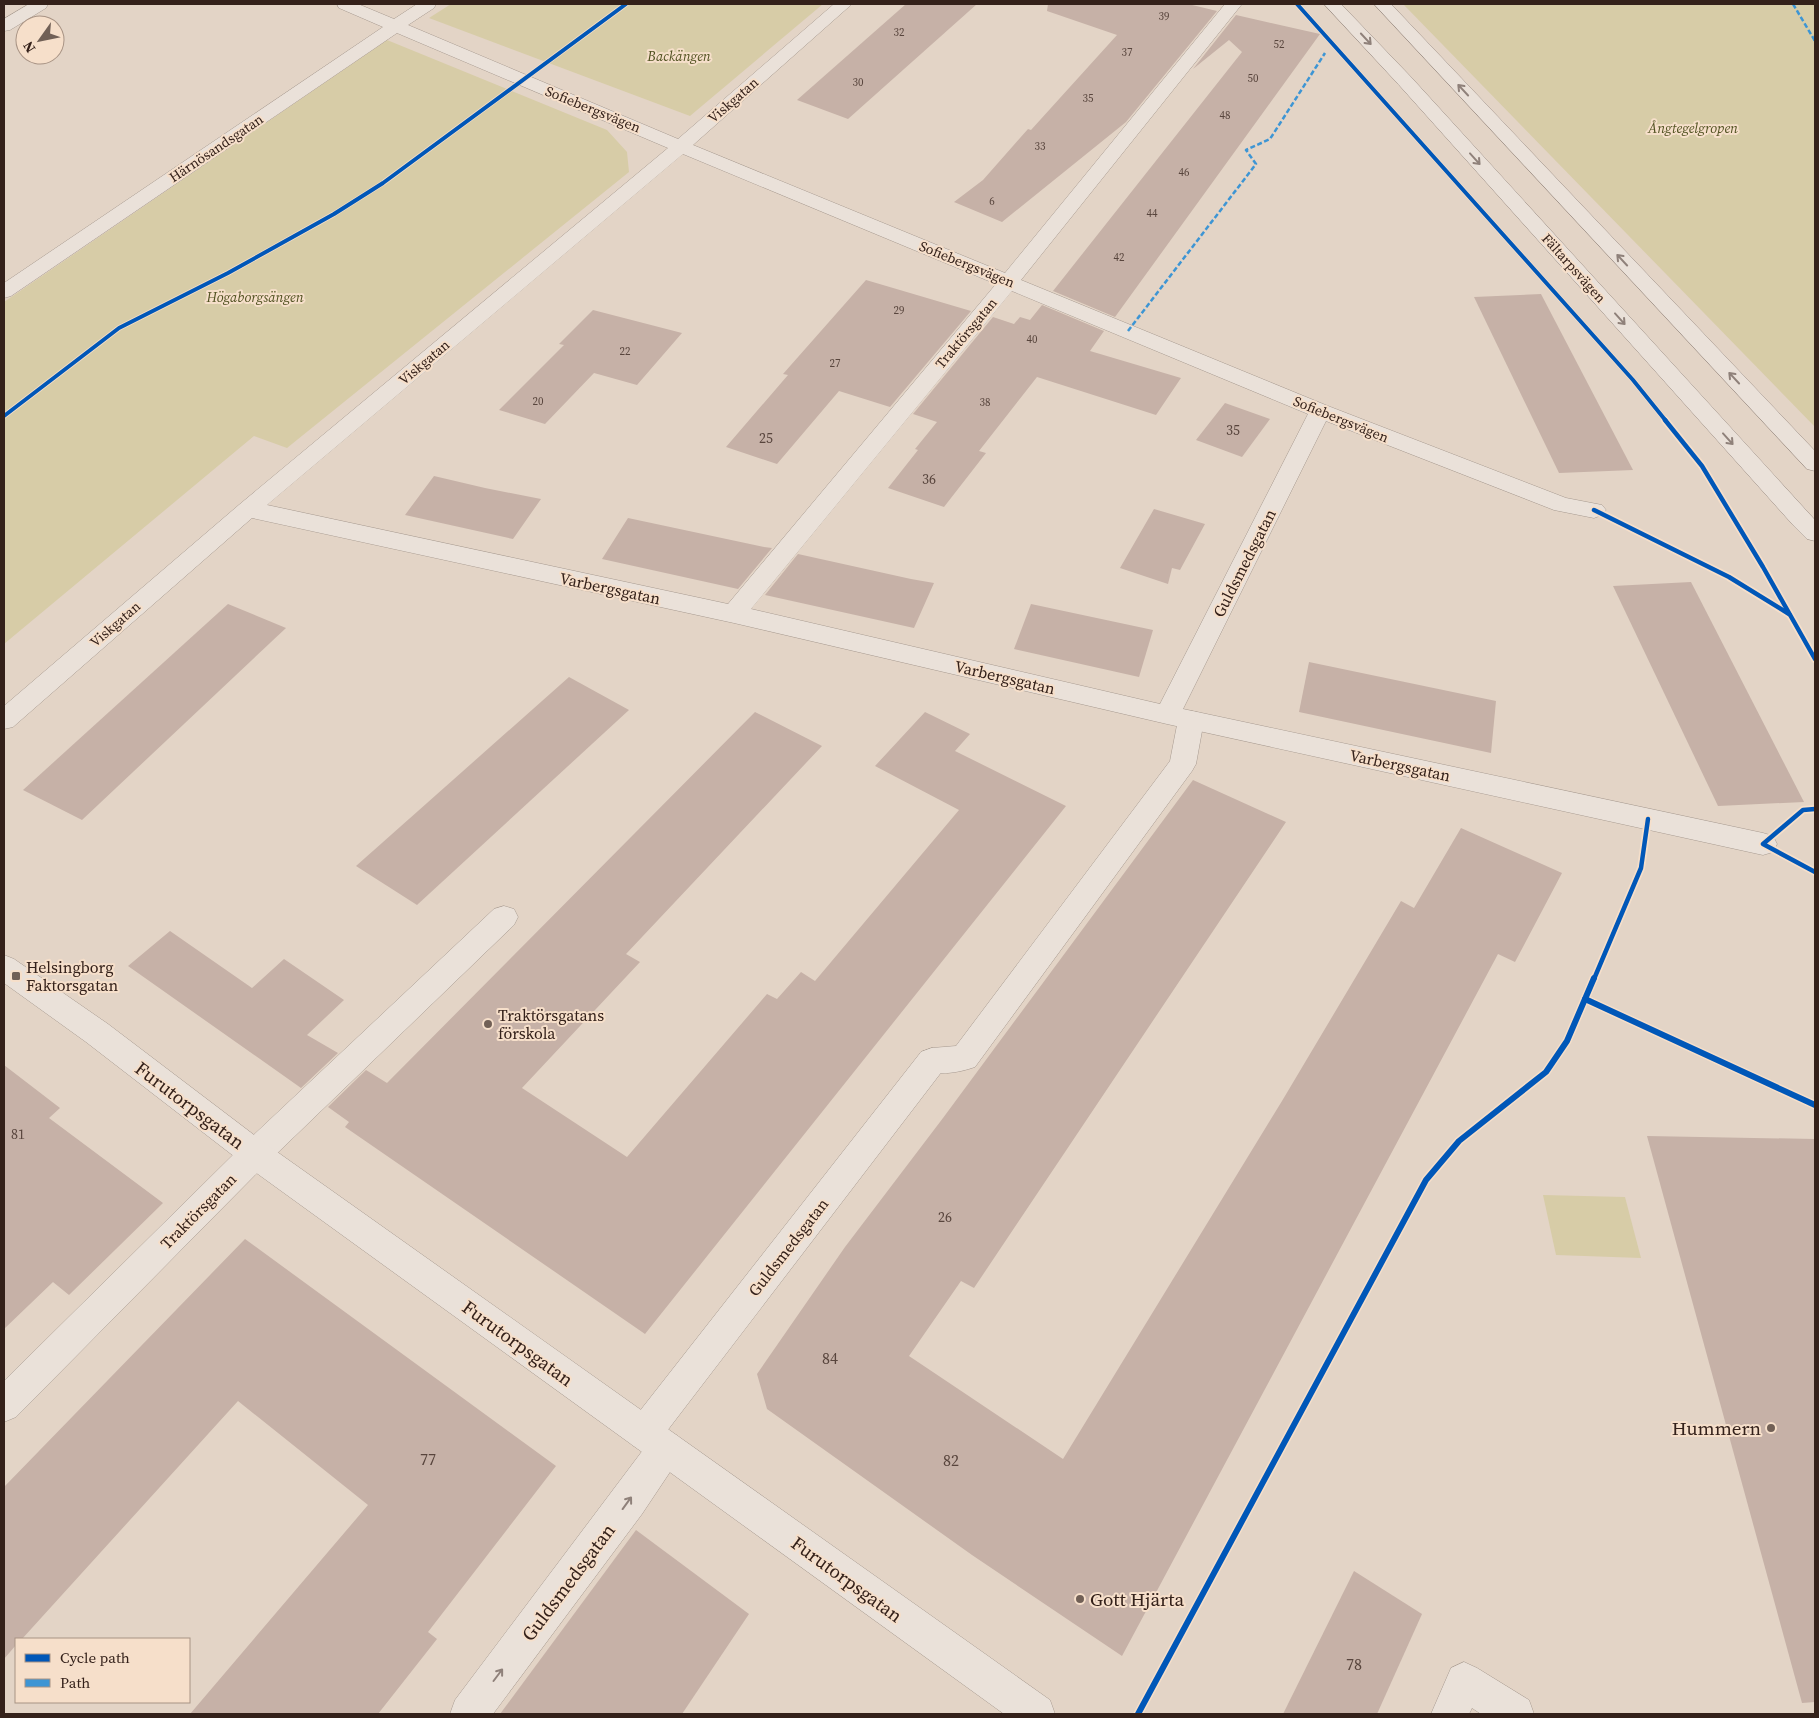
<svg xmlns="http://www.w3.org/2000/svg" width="1819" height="1718" viewBox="0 0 1819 1718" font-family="'Source Serif 4',serif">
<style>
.green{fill:#d7cca7}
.building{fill:#c6b1a7}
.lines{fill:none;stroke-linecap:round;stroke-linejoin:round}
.service-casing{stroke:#a79a90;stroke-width:1}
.minor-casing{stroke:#a79a90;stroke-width:1}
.tertiary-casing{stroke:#a79a90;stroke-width:1}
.secondary-casing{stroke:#978980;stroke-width:1}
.service{fill:#eae1d9;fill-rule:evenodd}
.minor{fill:#eae1d9;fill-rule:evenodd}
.tertiary{fill:#eae1d9;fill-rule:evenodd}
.secondary{fill:#eae1d9;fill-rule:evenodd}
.quiet{stroke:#3d95d4;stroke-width:2.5;stroke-dasharray:5 2.5;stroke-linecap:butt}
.cycleway-far2-casing{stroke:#f6dfca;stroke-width:5.5}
.cycleway-far1-casing{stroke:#f6dfca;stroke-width:8}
.cycleway-casing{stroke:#f6dfca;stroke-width:9}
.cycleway-far2{stroke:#0057b8;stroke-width:4}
.cycleway-far1{stroke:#0057b8;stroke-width:4.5}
.cycleway{stroke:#0057b8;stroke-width:6}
.oneway{stroke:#8f817a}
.poi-dot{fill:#716056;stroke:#f6dfca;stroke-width:2}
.labels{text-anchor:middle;stroke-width:4;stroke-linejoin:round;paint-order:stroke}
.far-number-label{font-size:11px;fill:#58453d}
.far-park-label{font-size:14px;font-style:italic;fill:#505120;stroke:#f6dfca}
.far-street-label{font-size:14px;fill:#34211a;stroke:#f6dfca}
.number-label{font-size:14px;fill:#58453d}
.street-label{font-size:16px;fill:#34211a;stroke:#f6dfca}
.poi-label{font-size:16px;fill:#34211a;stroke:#f6dfca;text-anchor:start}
.near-number-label{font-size:16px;fill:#58453d}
.near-street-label{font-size:19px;fill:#34211a;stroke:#f6dfca}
.near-poi-label{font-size:19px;fill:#34211a;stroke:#f6dfca;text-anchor:end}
</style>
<rect width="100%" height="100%" fill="#e3d4c6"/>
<g class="green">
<path d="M451 4H823L690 116 429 18Z"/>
<path d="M1403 4H1815V427Z"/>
<path d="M387 40 607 130 627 152 629 172 287 448 254 436 4 644V302Z"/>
<path d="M1543 1195 1625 1197 1641 1258 1556 1255Z"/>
</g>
<g class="building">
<path d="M906 4H977L848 119 797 100Z"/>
<path d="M1048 4H1188L1217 11 1126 122 1002 222 954 202 983 180 1028 129 1031 130 1117 35 1047 11Z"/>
<path d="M1236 15 1320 34 1115 317 1053 291 1242 52 1229 40 1193 69Z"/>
<path d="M866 280 971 311 890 407 839 391 777 464 726 447 788 375 783 374Z"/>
<path d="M1541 294 1633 470 1559 473 1474 297Z"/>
<path d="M1042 305 1104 331 1090 351 1181 378 1156 415 1037 377 979 451 986 453 944 507 888 488 918 450 915 449 937 422 913 414 993 317 1014 324 1020 317 1030 320Z"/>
<path d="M593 310 682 333 637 385 594 373 545 424 499 410 564 345 559 344Z"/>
<path d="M1225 403 1270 419 1242 457 1196 440Z"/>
<path d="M434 476 485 488 541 499 513 539 405 515Z"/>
<path d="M1154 509 1205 524 1180 570 1172 568 1168 584 1120 568Z"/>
<path d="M628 518 764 547 772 548 738 589 602 559Z"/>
<path d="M798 554 911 579 934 583 914 628 765 595Z"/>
<path d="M1691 582 1804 802 1718 806 1613 586Z"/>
<path d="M228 604 286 628 82 820 23 790Z"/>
<path d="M1031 604 1153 630 1139 677 1014 649Z"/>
<path d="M1309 662 1496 701 1491 753 1299 712Z"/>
<path d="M569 677 629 710 417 905 356 866Z"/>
<path d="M755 712 822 746 626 954 640 962 522 1088 627 1157 767 994 777 999 801 972 815 981 959 810 875 766 925 712 970 734 955 751 1066 806 645 1334 345 1127 349 1122 328 1107 366 1070 387 1083Z"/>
<path d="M1193 780 1286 822 974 1288 961 1281 909 1356 1063 1459 1282 1101 1401 901 1414 908 1461 828 1562 873 1515 962 1498 954 1122 1656 972 1555 767 1409 757 1374 845 1247 943 1118Z"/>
<path d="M170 931 252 988 284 959 344 1000 307 1035 338 1053 301 1088 128 966Z"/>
<path d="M4 1065 60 1108 49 1118 163 1203 69 1295 53 1282 4 1329Z"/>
<path d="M1647 1136 1815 1139V1702L1802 1703Z"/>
<path d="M245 1239 556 1466 428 1632 437 1639 378 1714H190L368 1505 238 1401 22 1639H16V1645L4 1659V1487Z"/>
<path d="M636 1530 749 1614 682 1714H500Z"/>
<path d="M1354 1571 1422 1614 1377 1714H1283Z"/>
</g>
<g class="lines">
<g class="service-casing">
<g id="service">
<path d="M1191 711 1200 713 1204 720 1196 764 1192 771 975 1067C958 1073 938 1076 921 1070L917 1061 921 1052 932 1048 956 1046 1170 761 1178 720 1182 713Z"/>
<path d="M1464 1662 1477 1668 1529 1700 1534 1714H1481L1472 1708 1469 1714H1431L1451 1668Z"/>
</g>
</g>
<g class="minor-casing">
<g id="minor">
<path d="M29 4H48L46 8 10 30 4 31V19Z"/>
<path d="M337 4H358L394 19 417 4H436L434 8 408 25 678 139 834 4H852L693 145 1005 273 1225 4H1242L1021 280 1328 406 1566 498 1602 505 1606 510 1602 515 1594 518 1554 510 1326 421 1183 709 1763 833 1773 836 1777 844 1773 852 1763 855 1167 724 734 623 252 518 13 727 4 729V706L240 504 668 148 397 33 11 296 4 298V283L383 27 339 8ZM683 154 996 284 728 604 267 505ZM1012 291 1308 414 1160 704 751 609Z"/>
<path d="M504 906 514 909 518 917 514 925 266 1164 16 1417 4 1422V1381L244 1144 494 909Z"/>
<path d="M932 1048 943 1052 947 1061 943 1070 667 1431 678 1436 684 1448 678 1460 642 1514 493 1714H450L455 1700 643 1450 632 1445 627 1433 632 1421 921 1052Z"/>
</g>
</g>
<g class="tertiary-casing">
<path id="tertiary" d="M4 955 14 959 108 1024 266 1144 1050 1700 1055 1714H1004L244 1164 86 1042 4 983Z"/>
</g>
<g class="secondary-casing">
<g id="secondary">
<path d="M1324 4H1341L1411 77 1815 520V541L1807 539 1793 525 1399 85Z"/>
<path d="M1374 4H1391L1815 451V471L1807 469Z"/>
</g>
</g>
<use href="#service" class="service"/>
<use href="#minor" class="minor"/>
<use href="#tertiary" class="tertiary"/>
<use href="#secondary" class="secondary"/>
<g class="quiet">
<path d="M1793 4 1815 41"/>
<path d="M1128 331 1256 164 1246 150 1270 139 1325 53"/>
</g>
<g class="cycleway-far2-casing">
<g id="cycleway-far2">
<path d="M1297 4 1633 380 1666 421"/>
<path d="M4 416 119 328 228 273 334 214 383 183 626 4"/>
</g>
</g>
<g class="cycleway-far1-casing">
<g id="cycleway-far1">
<path d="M1665 420 1702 466 1763 567 1815 659"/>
<path d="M1594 510 1729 577 1789 614"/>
<path d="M1815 809 1803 810 1763 844 1815 872"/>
<path d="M1594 979 1641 868 1648 819"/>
</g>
</g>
<g class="cycleway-casing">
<g id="cycleway">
<path d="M1585 999 1815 1105"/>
<path d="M1138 1714 1426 1180 1459 1141 1546 1072 1567 1041 1594 978"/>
</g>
</g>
<use href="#cycleway-far2" class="cycleway-far2"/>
<use href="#cycleway-far1" class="cycleway-far1"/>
<use href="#cycleway" class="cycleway"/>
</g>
<defs><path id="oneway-shaft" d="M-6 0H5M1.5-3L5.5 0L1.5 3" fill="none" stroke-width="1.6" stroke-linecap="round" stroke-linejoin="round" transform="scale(1.25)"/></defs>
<g class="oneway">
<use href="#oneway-shaft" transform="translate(1366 39) rotate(47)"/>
<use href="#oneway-shaft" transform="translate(1463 90) rotate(-133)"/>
<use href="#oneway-shaft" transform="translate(1475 159) rotate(48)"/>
<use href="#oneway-shaft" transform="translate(1622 260) rotate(-133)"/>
<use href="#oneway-shaft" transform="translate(1620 319) rotate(48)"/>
<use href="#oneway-shaft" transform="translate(1734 378) rotate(-133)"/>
<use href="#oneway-shaft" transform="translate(1728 439) rotate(48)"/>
<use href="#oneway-shaft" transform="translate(627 1503) rotate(-54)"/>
<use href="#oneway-shaft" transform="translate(498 1675) rotate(-53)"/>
</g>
<g class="poi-dot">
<rect x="11" y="971" width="10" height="10" rx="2.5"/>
<circle cx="488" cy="1024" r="5"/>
<circle cx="1771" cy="1428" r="5"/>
<circle cx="1080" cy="1599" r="5"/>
</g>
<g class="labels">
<g class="far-number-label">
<text x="1164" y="20">39</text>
<text x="899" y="36">32</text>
<text x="1279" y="48">52</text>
<text x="1127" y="56">37</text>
<text x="1253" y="82">50</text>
<text x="858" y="86">30</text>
<text x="1088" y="102">35</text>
<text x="1225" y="119">48</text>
<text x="1040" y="150">33</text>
<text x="1184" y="176">46</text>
<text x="992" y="205">6</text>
<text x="1152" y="217">44</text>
<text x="1119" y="261">42</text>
<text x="899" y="314">29</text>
<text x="1032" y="343">40</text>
<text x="625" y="355">22</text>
<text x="835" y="367">27</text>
<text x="538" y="405">20</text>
<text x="985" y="406">38</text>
</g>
<g class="far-park-label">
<text x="679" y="61">Backängen</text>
<text x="1693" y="133">Ångtegelgropen</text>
<text x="255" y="302">Högaborgsängen</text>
</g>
<g class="far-street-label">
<text transform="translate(733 100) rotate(-41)" y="5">Viskgatan</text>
<text transform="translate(593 109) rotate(22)" y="5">Sofiebergsvägen</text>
<text transform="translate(216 148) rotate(-34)" y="5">Härnösandsgatan</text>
<text transform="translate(967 264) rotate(22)" y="5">Sofiebergsvägen</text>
<text transform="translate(1574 268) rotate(48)" y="5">Fältarpsvägen</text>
<text transform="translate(966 333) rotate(-50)" y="5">Traktörsgatan</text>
<text transform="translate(424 362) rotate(-40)" y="5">Viskgatan</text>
<text transform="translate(1341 419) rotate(22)" y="5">Sofiebergsvägen</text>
<text transform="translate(115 624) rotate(-41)" y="5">Viskgatan</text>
</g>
<g class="number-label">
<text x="1233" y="435">35</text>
<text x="766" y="443">25</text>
<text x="929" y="484">36</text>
<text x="18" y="1139">81</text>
<text x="945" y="1222">26</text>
</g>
<g class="street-label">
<text transform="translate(1244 563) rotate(-63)" y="6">Guldsmedsgatan</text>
<text transform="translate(610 588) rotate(12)" y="6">Varbergsgatan</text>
<text transform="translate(1005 677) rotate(13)" y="6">Varbergsgatan</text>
<text transform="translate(1400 765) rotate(12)" y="6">Varbergsgatan</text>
<text transform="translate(198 1211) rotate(-45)" y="6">Traktörsgatan</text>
<text transform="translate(788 1247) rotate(-52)" y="6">Guldsmedsgatan</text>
</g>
<g class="poi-label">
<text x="26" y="973">Helsingborg<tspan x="26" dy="18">Faktorsgatan</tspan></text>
<text x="498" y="1021">Traktörsgatans<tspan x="498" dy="18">förskola</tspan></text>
</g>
<g class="near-number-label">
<text x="830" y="1364">84</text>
<text x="428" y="1465">77</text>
<text x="951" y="1466">82</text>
<text x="1354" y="1670">78</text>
</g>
<g class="near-street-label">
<text transform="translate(190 1105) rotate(37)" y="7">Furutorpsgatan</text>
<text transform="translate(518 1343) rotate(36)" y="7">Furutorpsgatan</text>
<text transform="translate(847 1579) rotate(36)" y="7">Furutorpsgatan</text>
<text transform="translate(568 1582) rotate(-53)" y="7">Guldsmedsgatan</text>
</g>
<g class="near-poi-label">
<text x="1761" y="1435">Hummern</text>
<text x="1090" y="1606" text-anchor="start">Gott Hjärta</text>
</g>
</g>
<rect width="1819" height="1718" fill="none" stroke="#34211a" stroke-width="10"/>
<rect x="15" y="1638" width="175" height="65" fill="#f6dfca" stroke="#a89384"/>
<rect x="25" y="1654" width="25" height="8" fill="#0057b8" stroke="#a89384"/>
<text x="60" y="1663" font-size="15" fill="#34211a">Cycle path</text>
<rect x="25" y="1679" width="25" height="8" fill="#3d95d4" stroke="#a89384"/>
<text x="60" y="1688" font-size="15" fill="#34211a">Path</text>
<g transform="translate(40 40) rotate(237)"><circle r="24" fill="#f6dfca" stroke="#a89384"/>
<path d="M0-4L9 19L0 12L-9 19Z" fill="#716056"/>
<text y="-8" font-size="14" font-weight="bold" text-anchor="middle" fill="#34211a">N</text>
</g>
</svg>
